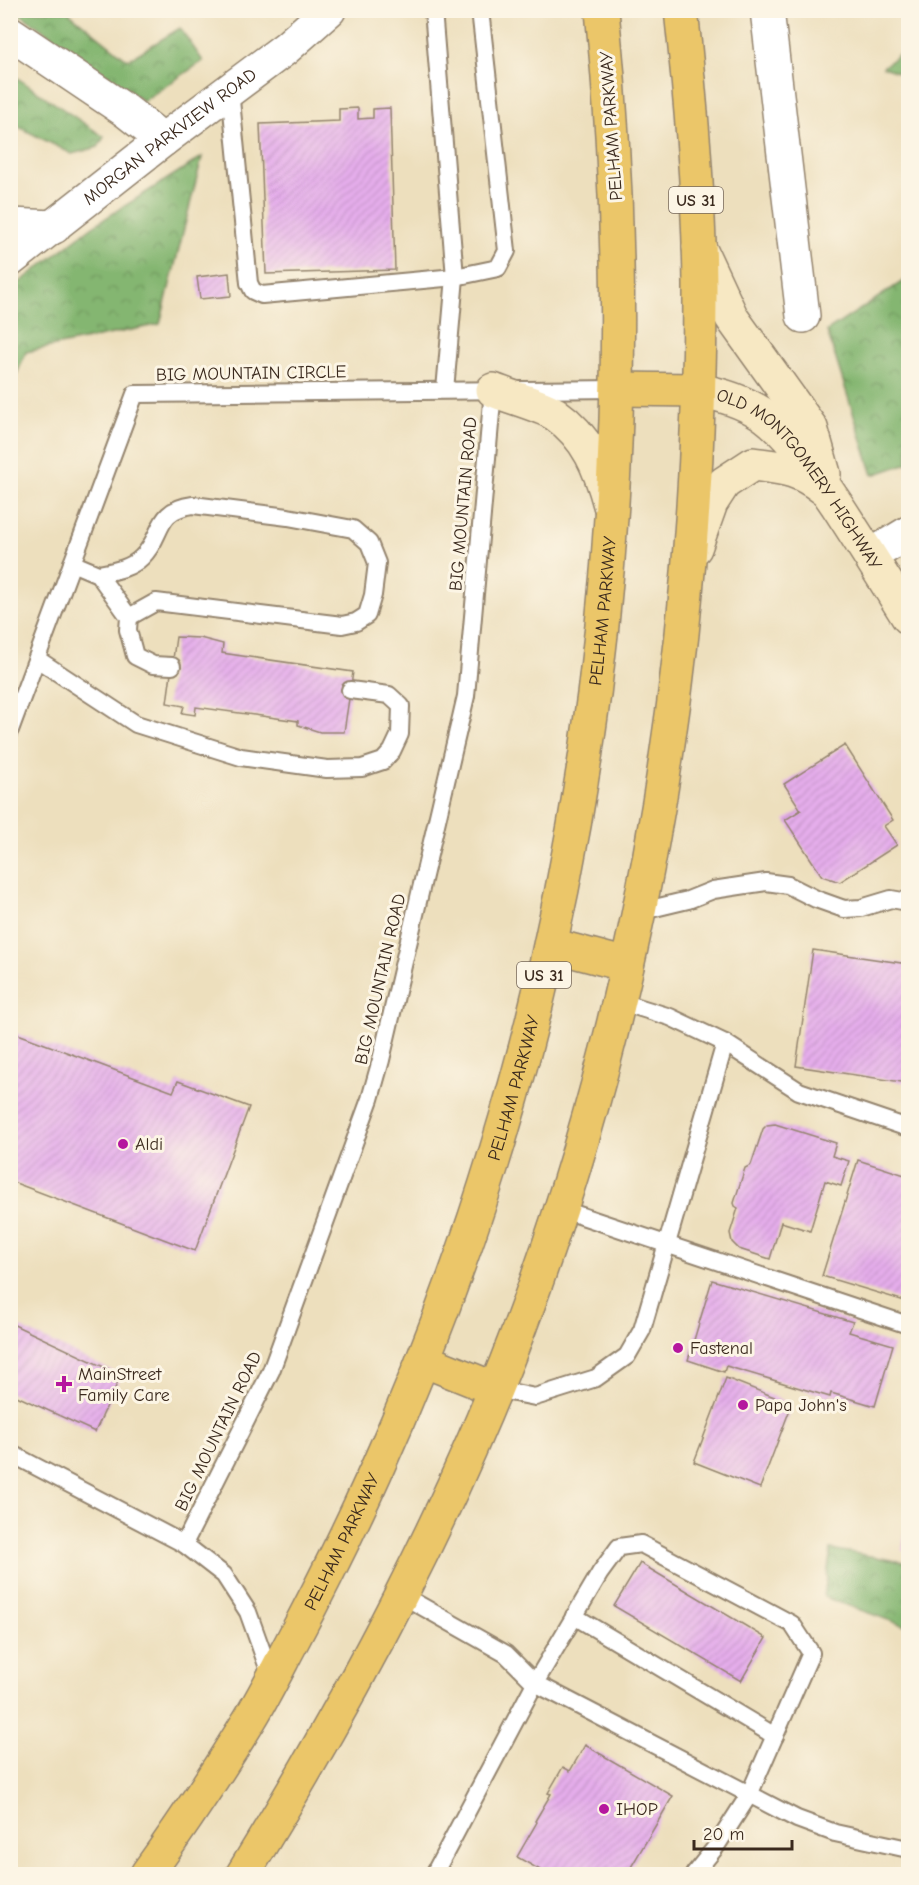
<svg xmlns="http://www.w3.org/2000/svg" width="919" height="1885" viewBox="0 0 919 1885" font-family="'Comic Neue',sans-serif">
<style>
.forest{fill:url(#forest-crowns);stroke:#607048;stroke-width:1.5}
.building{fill:url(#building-hatch)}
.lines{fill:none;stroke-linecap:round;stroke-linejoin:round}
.lane-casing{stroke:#94846e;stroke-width:20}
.street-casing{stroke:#94846e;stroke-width:36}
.secondary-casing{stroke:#94846e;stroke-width:36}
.primary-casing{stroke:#94846e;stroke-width:36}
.lane{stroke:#fff;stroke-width:16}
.street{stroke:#fff;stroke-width:33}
.secondary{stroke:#f7e8c3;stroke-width:33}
.primary{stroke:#ebc669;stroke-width:33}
.poi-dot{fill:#b5179e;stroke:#fcf5e5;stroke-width:2}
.labels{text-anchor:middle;stroke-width:6;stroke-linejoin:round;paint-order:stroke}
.shield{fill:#fcf5e5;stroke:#75675a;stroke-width:1.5}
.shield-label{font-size:16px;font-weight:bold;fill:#3b2a1e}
.street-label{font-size:18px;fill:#3b2a1e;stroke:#fcf5e5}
.poi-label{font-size:18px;fill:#3b2a1e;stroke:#fcf5e5;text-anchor:start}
</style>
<defs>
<pattern id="forest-crowns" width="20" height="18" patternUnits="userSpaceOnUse" patternTransform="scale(1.5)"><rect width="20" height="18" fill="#84b671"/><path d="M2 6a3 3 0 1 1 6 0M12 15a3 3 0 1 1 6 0" fill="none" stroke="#6d945c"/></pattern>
<pattern id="building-hatch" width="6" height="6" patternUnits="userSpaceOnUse" patternTransform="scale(1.5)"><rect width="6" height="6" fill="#e5adeb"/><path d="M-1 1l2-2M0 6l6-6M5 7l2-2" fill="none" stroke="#c595c9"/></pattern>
</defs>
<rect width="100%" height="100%" fill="#fcf5e5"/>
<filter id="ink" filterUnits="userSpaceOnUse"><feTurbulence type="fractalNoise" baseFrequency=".0167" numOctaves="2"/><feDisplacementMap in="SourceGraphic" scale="12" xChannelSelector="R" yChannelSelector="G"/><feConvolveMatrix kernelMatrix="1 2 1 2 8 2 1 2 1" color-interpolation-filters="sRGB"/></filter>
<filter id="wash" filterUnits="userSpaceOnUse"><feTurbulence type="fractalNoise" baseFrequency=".008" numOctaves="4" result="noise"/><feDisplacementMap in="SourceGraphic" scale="24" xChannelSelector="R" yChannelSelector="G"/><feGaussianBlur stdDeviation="1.35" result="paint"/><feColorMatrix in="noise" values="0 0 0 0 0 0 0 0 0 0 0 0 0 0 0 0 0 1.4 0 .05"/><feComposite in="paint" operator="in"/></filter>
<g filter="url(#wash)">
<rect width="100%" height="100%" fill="#eddfbd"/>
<g class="forest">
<path d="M16 11H67L128 60 180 28 203 61 143 101Z"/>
<path d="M908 47V76L883 67Z"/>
<path d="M10 73 104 137 98 147 72 154 11 123Z"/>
<path d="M202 157 160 324 26 352 11 388V289L93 226Z"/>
<path d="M908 278V463L873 475 827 331Z"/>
<path d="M831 1549 908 1563V1627L824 1597Z"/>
</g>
<g id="blocks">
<g class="building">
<path d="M358 108V119L373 118V109L390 108 395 270 266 274 260 124 339 121V109Z"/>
<path d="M229 273 231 296 200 299 197 277Z"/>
<path d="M176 637 200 638 223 644 222 653 353 672 344 732H320L298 725V721L196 707 195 715 182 713 184 706 167 703Z"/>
<path d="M845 745 893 820 884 826 897 845 840 882 822 876 785 820 801 810 784 784Z"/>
<path d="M813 950 908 964V1083L796 1066Z"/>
<path d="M10 1031 173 1092 178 1081 249 1107 195 1251 10 1181Z"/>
<path d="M775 1124 836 1143 832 1156 849 1161 841 1186 825 1181 810 1231 781 1222 770 1259 739 1249 732 1242 730 1233 738 1208 735 1206 734 1203 745 1168 751 1165 763 1129 767 1125Z"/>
<path d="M858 1160 908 1176V1302L822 1276Z"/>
<path d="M712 1280 853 1322 849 1332 893 1345 875 1406 831 1393 830 1397 726 1366 724 1372 688 1360Z"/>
<path d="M10 1323 121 1375 95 1432 10 1393Z"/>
<path d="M726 1378 792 1404 760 1488 694 1462Z"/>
<path d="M907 1514H908V1551H902Z"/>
<path d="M640 1563 766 1638 741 1681 614 1606Z"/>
<path d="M585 1745 673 1796 627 1874H547L517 1857 537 1822 535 1821 551 1794 548 1793 563 1767 570 1771Z"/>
</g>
</g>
</g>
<g filter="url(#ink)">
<use href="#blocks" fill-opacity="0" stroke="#94846e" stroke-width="1.5"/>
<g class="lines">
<g class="lane-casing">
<g id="lane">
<path d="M433 10 455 277 445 390"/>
<path d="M230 90 249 283 253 291 262 295 455 277 498 268 507 251 480 10"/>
<path d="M72 563 98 574 129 617 128 630 135 656 153 665 172 666"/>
<path d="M98 574C114 571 130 569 142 557 164 536 154 510 193 505L288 517 353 529 369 543 377 563 373 595 367 615 356 622 342 625 156 602 129 617"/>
<path d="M37 659 136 724 241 757 327 769 362 768 383 761 392 751 400 734 401 706 389 695 350 690"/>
<path d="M10 730 135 394 618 389"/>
<path d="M638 912 688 900 713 890 766 882 788 885 816 899 844 909 861 908 891 899 908 902"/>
<path d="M725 1043 799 1091 908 1128"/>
<path d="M561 1209 908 1325"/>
<path d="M495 1389 535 1397 596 1378 627 1356 642 1330 725 1043 670 1017 618 1001"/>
<path d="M10 1453 184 1544 224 1575 248 1612 272 1679"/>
<path d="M184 1544 271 1371 370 1099 381 1060 466 696 493 390"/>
<path d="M400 1594 506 1654 535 1683 797 1819 835 1833 908 1849"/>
<path d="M574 1616 775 1736"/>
<path d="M434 1874 535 1683 600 1573 619 1547 641 1544 792 1624 811 1653 749 1795 715 1848 694 1874"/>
</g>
</g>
<g class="street-casing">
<g id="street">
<path d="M767 10 803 316"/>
<path d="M10 33 126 111 163 140"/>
<path d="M10 225 54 227"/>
<path id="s1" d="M10 260 163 140 286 48 329 10"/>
<path d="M870 556 908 533"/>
</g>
</g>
<g class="secondary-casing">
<g id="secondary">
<path d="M699 247 732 318 811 428 824 474"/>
<path d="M493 390C510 397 541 405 555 414 588 437 600 468 610 505"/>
<path id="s2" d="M697 390C720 394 742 401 761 413 791 433 817 476 837 505 861 542 885 580 908 617"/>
<path d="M695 548 711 503 724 483 753 464C783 468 797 468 823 488"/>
</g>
</g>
<g class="primary-casing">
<g id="primary">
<path d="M618 389 697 390"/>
<path d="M551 945 627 965"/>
<path d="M423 1360 495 1389"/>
<path id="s3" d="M147 1874C183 1824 218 1771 250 1719 264 1696 276 1672 288 1649 319 1591 348 1533 375 1473 583 1011 652 513 602 10"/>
<path d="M243 1874C354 1694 455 1505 528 1305 647 978 701 632 700 285 699 193 691 101 681 10"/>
</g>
</g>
<use href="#lane" class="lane"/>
<use href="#street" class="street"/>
<use href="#secondary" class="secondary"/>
<use href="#primary" class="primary"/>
</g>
</g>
<g class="poi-dot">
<circle cx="123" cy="1144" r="6"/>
<circle cx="678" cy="1348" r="6"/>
<path d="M61 1375h6v6h6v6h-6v6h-6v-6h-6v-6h6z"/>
<circle cx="743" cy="1405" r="6"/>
<circle cx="604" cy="1809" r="6"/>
</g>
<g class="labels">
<g class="shield">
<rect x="669" y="187" width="54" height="26" rx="4.5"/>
<rect x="517" y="962" width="54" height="26" rx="4.5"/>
</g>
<g class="shield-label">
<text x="696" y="206">US 31</text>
<text x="544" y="981">US 31</text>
</g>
<g class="street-label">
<text transform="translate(611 126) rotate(-94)" y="6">PELHAM PARKWAY</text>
<text dy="6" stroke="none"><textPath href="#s1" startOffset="202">MORGAN PARKVIEW ROAD</textPath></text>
<text transform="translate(251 373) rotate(-1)" y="6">BIG MOUNTAIN CIRCLE</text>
<text dy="6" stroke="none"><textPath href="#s2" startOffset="142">OLD MONTGOMERY HIGHWAY</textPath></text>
<text transform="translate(463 504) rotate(-85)" y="6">BIG MOUNTAIN ROAD</text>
<text dy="6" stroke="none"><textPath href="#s3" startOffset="1358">PELHAM PARKWAY</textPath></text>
<text transform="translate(380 979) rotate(-77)" y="6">BIG MOUNTAIN ROAD</text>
<text dy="6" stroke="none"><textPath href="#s3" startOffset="872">PELHAM PARKWAY</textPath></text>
<text transform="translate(218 1431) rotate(-64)" y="6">BIG MOUNTAIN ROAD</text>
<text dy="6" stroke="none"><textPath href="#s3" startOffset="386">PELHAM PARKWAY</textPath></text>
</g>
<g class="poi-label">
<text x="135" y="1150">Aldi</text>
<text x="690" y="1354">Fastenal</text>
<text x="78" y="1380">MainStreet<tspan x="78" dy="21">Family Care</tspan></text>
<text x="755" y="1411">Papa John's</text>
<text x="616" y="1815">IHOP</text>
</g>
</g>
<rect width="919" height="1885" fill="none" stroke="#fcf5e5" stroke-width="36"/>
<path d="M694 1840v9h98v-9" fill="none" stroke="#3b2a1e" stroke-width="3"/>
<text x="703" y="1840" font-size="18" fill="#3b2a1e" stroke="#fcf5e5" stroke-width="4.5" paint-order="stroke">20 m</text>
</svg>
